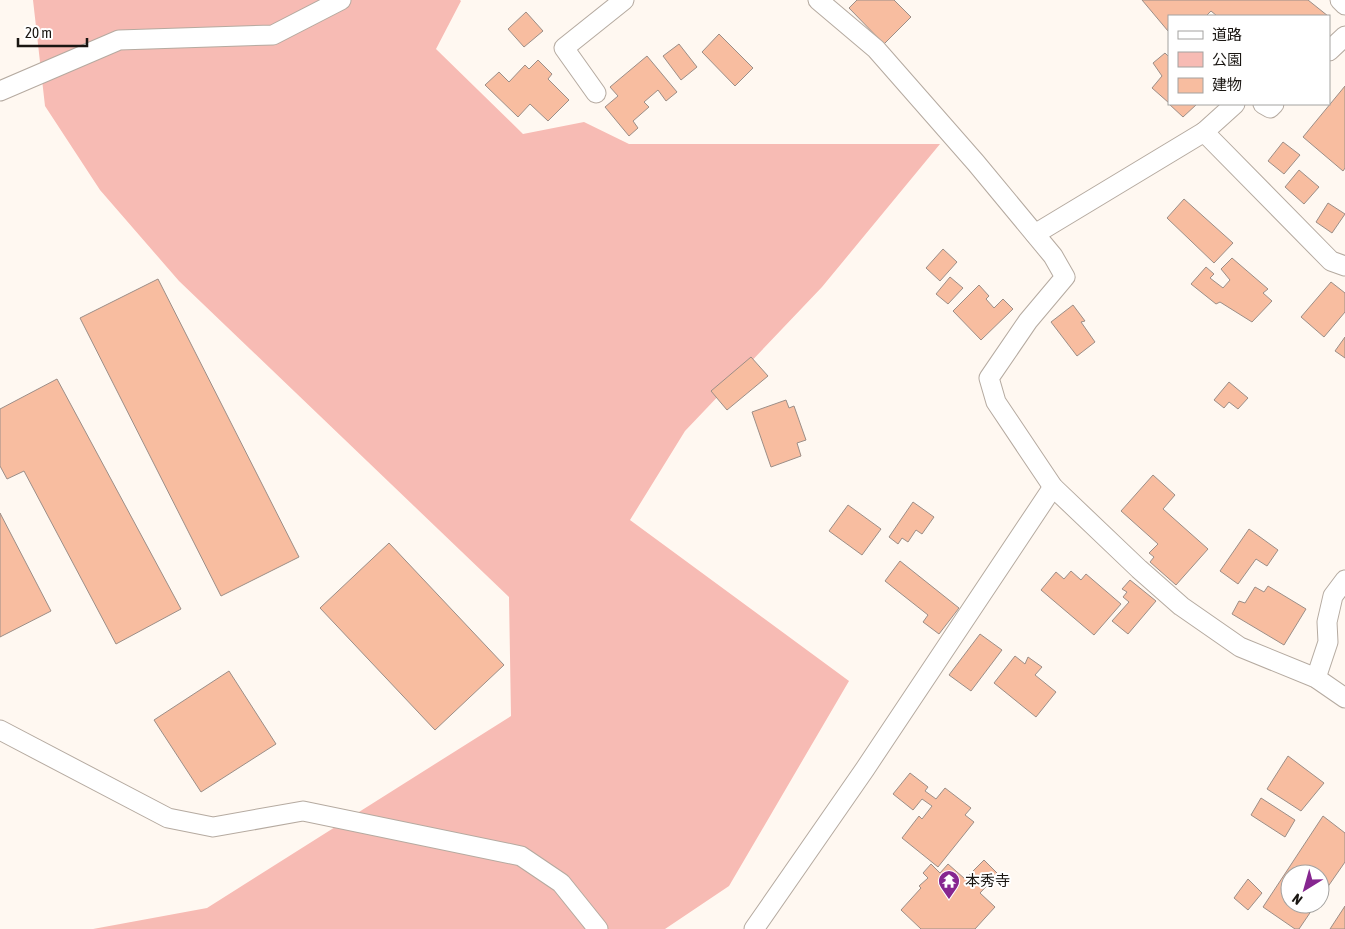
<svg xmlns="http://www.w3.org/2000/svg" width="1345" height="929" viewBox="0 0 1345 929" font-family="'Asap Condensed','Noto Sans JP',sans-serif">
<style>
.green{fill:#f7bbb4}
.building{fill:#f8bda0;stroke:#9c8e87}
.lines{fill:none;stroke-linecap:round;stroke-linejoin:round}
.minor-casing{stroke:#b5aaa0;stroke-width:21}
.minor{stroke:#fff;stroke-width:19}
.labels{text-anchor:middle;stroke-width:4;stroke-linejoin:round;paint-order:stroke}
.poi-label{font-size:15px;fill:#1a1612;stroke:#fff;text-anchor:start}
</style>
<rect width="100%" height="100%" fill="#fff8f1"/>
<path class="green" d="M33 0H460L461 1 436 49 523 134 584 122 629 144H940L822 287 685 431 630 520 849 681 729 886 665 929H93L207 908 511 716 509 597 179 281 100 190 45 106Z"/>
<g class="building">
<path d="M857 0H894L911 17 884 44 849 8Z"/>
<path d="M1142 0H1308L1328 16H1217L1211 11 1206 16H1169L1168 31Z"/>
<path d="M526 12 543 31 524 47 508 29Z"/>
<path d="M719 34 753 68 735 86 702 52Z"/>
<path d="M679 44 697 67 681 80 663 56Z"/>
<path d="M1165 53 1169 57V103L1152 88 1162 76 1153 63Z"/>
<path d="M647 56 677 92 666 101 658 90 644 102 649 107 633 121 638 128 629 136 605 107 618 96 610 87Z"/>
<path d="M538 60 552 74 548 79 569 100 548 121 530 104 518 117 485 85 499 72 509 82 525 65 529 69Z"/>
<path d="M1345 86V168L1343 171 1303 137Z"/>
<path d="M1169 104H1197L1183 117Z"/>
<path d="M1283 142 1300 155 1284 174 1268 161Z"/>
<path d="M1299 170 1319 187 1304 204 1285 187Z"/>
<path d="M1184 199 1233 243 1214 263 1167 218Z"/>
<path d="M1328 203 1345 214 1332 233 1316 222Z"/>
<path d="M943 249 957 262 940 281 926 268Z"/>
<path d="M1232 258 1268 289 1263 293 1272 301 1252 322 1220 302 1216 304 1191 284 1206 267 1214 274 1210 278 1223 288 1230 280 1221 269Z"/>
<path d="M950 277 963 288 948 304 936 294Z"/>
<path d="M158 279 299 557 221 596 80 318Z"/>
<path d="M1331 282 1345 293V312L1324 337 1301 317Z"/>
<path d="M979 285 989 296 986 299 994 308 1003 299 1013 309 981 340 953 311Z"/>
<path d="M1073 305 1085 321 1081 322 1095 342 1077 356 1051 322Z"/>
<path d="M1345 337V358L1335 351Z"/>
<path d="M751 357 768 376 727 410 711 391Z"/>
<path d="M57 379 181 609 116 644 24 471 7 479 0 466V409Z"/>
<path d="M1229 382 1248 398 1238 409 1229 402 1224 408 1214 400Z"/>
<path d="M786 400 789 408 794 406 806 440 797 443 801 456 771 467 752 412Z"/>
<path d="M1153 475 1175 495 1163 509 1208 549 1176 585 1150 562 1154 557 1149 553 1158 544 1121 511Z"/>
<path d="M913 502 934 517 922 534 916 530 908 542 902 538 898 544 889 537Z"/>
<path d="M848 505 881 529 862 555 829 531Z"/>
<path d="M0 513 51 611 0 637Z"/>
<path d="M1249 529 1278 550 1267 566 1256 559 1238 584 1220 571Z"/>
<path d="M389 543 504 665 435 730 320 608Z"/>
<path d="M900 561 959 608 939 634 923 622 928 615 885 581Z"/>
<path d="M1071 571 1081 580 1086 574 1121 604 1094 635 1041 590 1056 572 1064 579Z"/>
<path d="M1130 580 1156 601 1128 634 1112 621 1129 602 1123 597 1127 592 1122 589Z"/>
<path d="M1268 586 1306 609 1284 645 1232 614 1239 601 1245 603 1255 587 1264 592Z"/>
<path d="M980 634 1002 650 971 691 949 675Z"/>
<path d="M1015 656 1025 664 1028 657 1042 667 1035 675 1056 692 1036 717 994 683Z"/>
<path d="M229 671 276 744 201 792 154 720Z"/>
<path d="M1288 756 1324 783 1301 811 1267 789Z"/>
<path d="M910 773 928 787 925 791 936 799 945 788 971 808 965 815 974 822 938 867 902 838 919 816 922 819 932 806 922 799 913 810 893 794Z"/>
<path d="M1261 798 1295 820 1285 837 1251 815Z"/>
<path d="M1323 816 1345 833V862L1320 898V874H1290V904H1316L1299 929H1295L1263 907Z"/>
<path d="M984 860 998 874 980 893 995 907 975 929H921L901 910 921 888 919 886 928 878 923 873 931 864 940 873 948 864 965 879Z"/>
<path d="M1248 879 1262 893 1248 910 1234 898Z"/>
<path d="M1345 906V929H1330Z"/>
</g>
<g class="lines">
<g class="minor-casing">
<g id="minor">
<path d="M818 0 876 49 976 163 1053 256 1065 277 1028 321 989 378 996 402 1053 487 1139 569 1181 606 1240 647 1316 678 1345 698"/>
<path d="M1340 0 1345 5"/>
<path d="M1329 51 1345 36"/>
<path d="M0 91 119 40 273 35 341 0"/>
<path d="M596 93 564 48 624 0"/>
<path d="M1263 104 1270 108 1274 104"/>
<path d="M1204 132 1235 104"/>
<path d="M1035 234 1204 132 1331 261 1345 266"/>
<path d="M1316 678 1328 642 1327 622 1333 596 1345 580"/>
<path d="M0 730 168 818 213 827 303 811 521 856 561 883 598 929"/>
<path d="M754 929 865 769 1053 487"/>
</g>
</g>
<use href="#minor" class="minor"/>
</g>
<defs>
<g id="temple-pin" transform="scale(1.125)"><path d="M0 17L-7.5 6A9.5 9.5 0 1 1 7.5 6Z" fill="#862690" stroke="#fff"/><path d="M0-6L5-2H3V0L6.5 2.5H4V6H1.5V3h-3V6H-4V2.5H-6.5L-3 0V-2H-5Z" fill="#fff"/></g>
</defs>
<g fill-rule="evenodd">
<use href="#temple-pin" x="949" y="881"/>
</g>
<g class="labels">
<g class="poi-label">
<text x="965" y="886">本秀寺</text>
</g>
</g>
<rect x="1168" y="15" width="162" height="90" fill="#ffffff" stroke="#a3a2a0"/>
<rect x="1178" y="31" width="25" height="8" fill="#ffffff" stroke="#a3a2a0"/>
<text x="1212" y="40" font-size="15" fill="#1a1612">道路</text>
<rect x="1178" y="52" width="25" height="15" fill="#f7bbb4" stroke="#a3a2a0"/>
<text x="1212" y="65" font-size="15" fill="#1a1612">公園</text>
<rect x="1178" y="78" width="25" height="15" fill="#f8bda0" stroke="#a3a2a0"/>
<text x="1212" y="90" font-size="15" fill="#1a1612">建物</text>
<g transform="translate(1305 889) rotate(217)"><circle r="24" fill="#ffffff" stroke="#a3a2a0"/>
<path d="M0-4L9 19L0 12L-9 19Z" fill="#862690"/>
<text y="-8" font-size="14" font-weight="bold" text-anchor="middle" fill="#1a1612">N</text>
</g>
<path d="M18 38v8h69v-8" fill="none" stroke="#1a1612" stroke-width="2.5"/>
<text x="25" y="38" font-size="15" fill="#1a1612" stroke="#ffffff" stroke-width="4" paint-order="stroke">20 m</text>
</svg>
